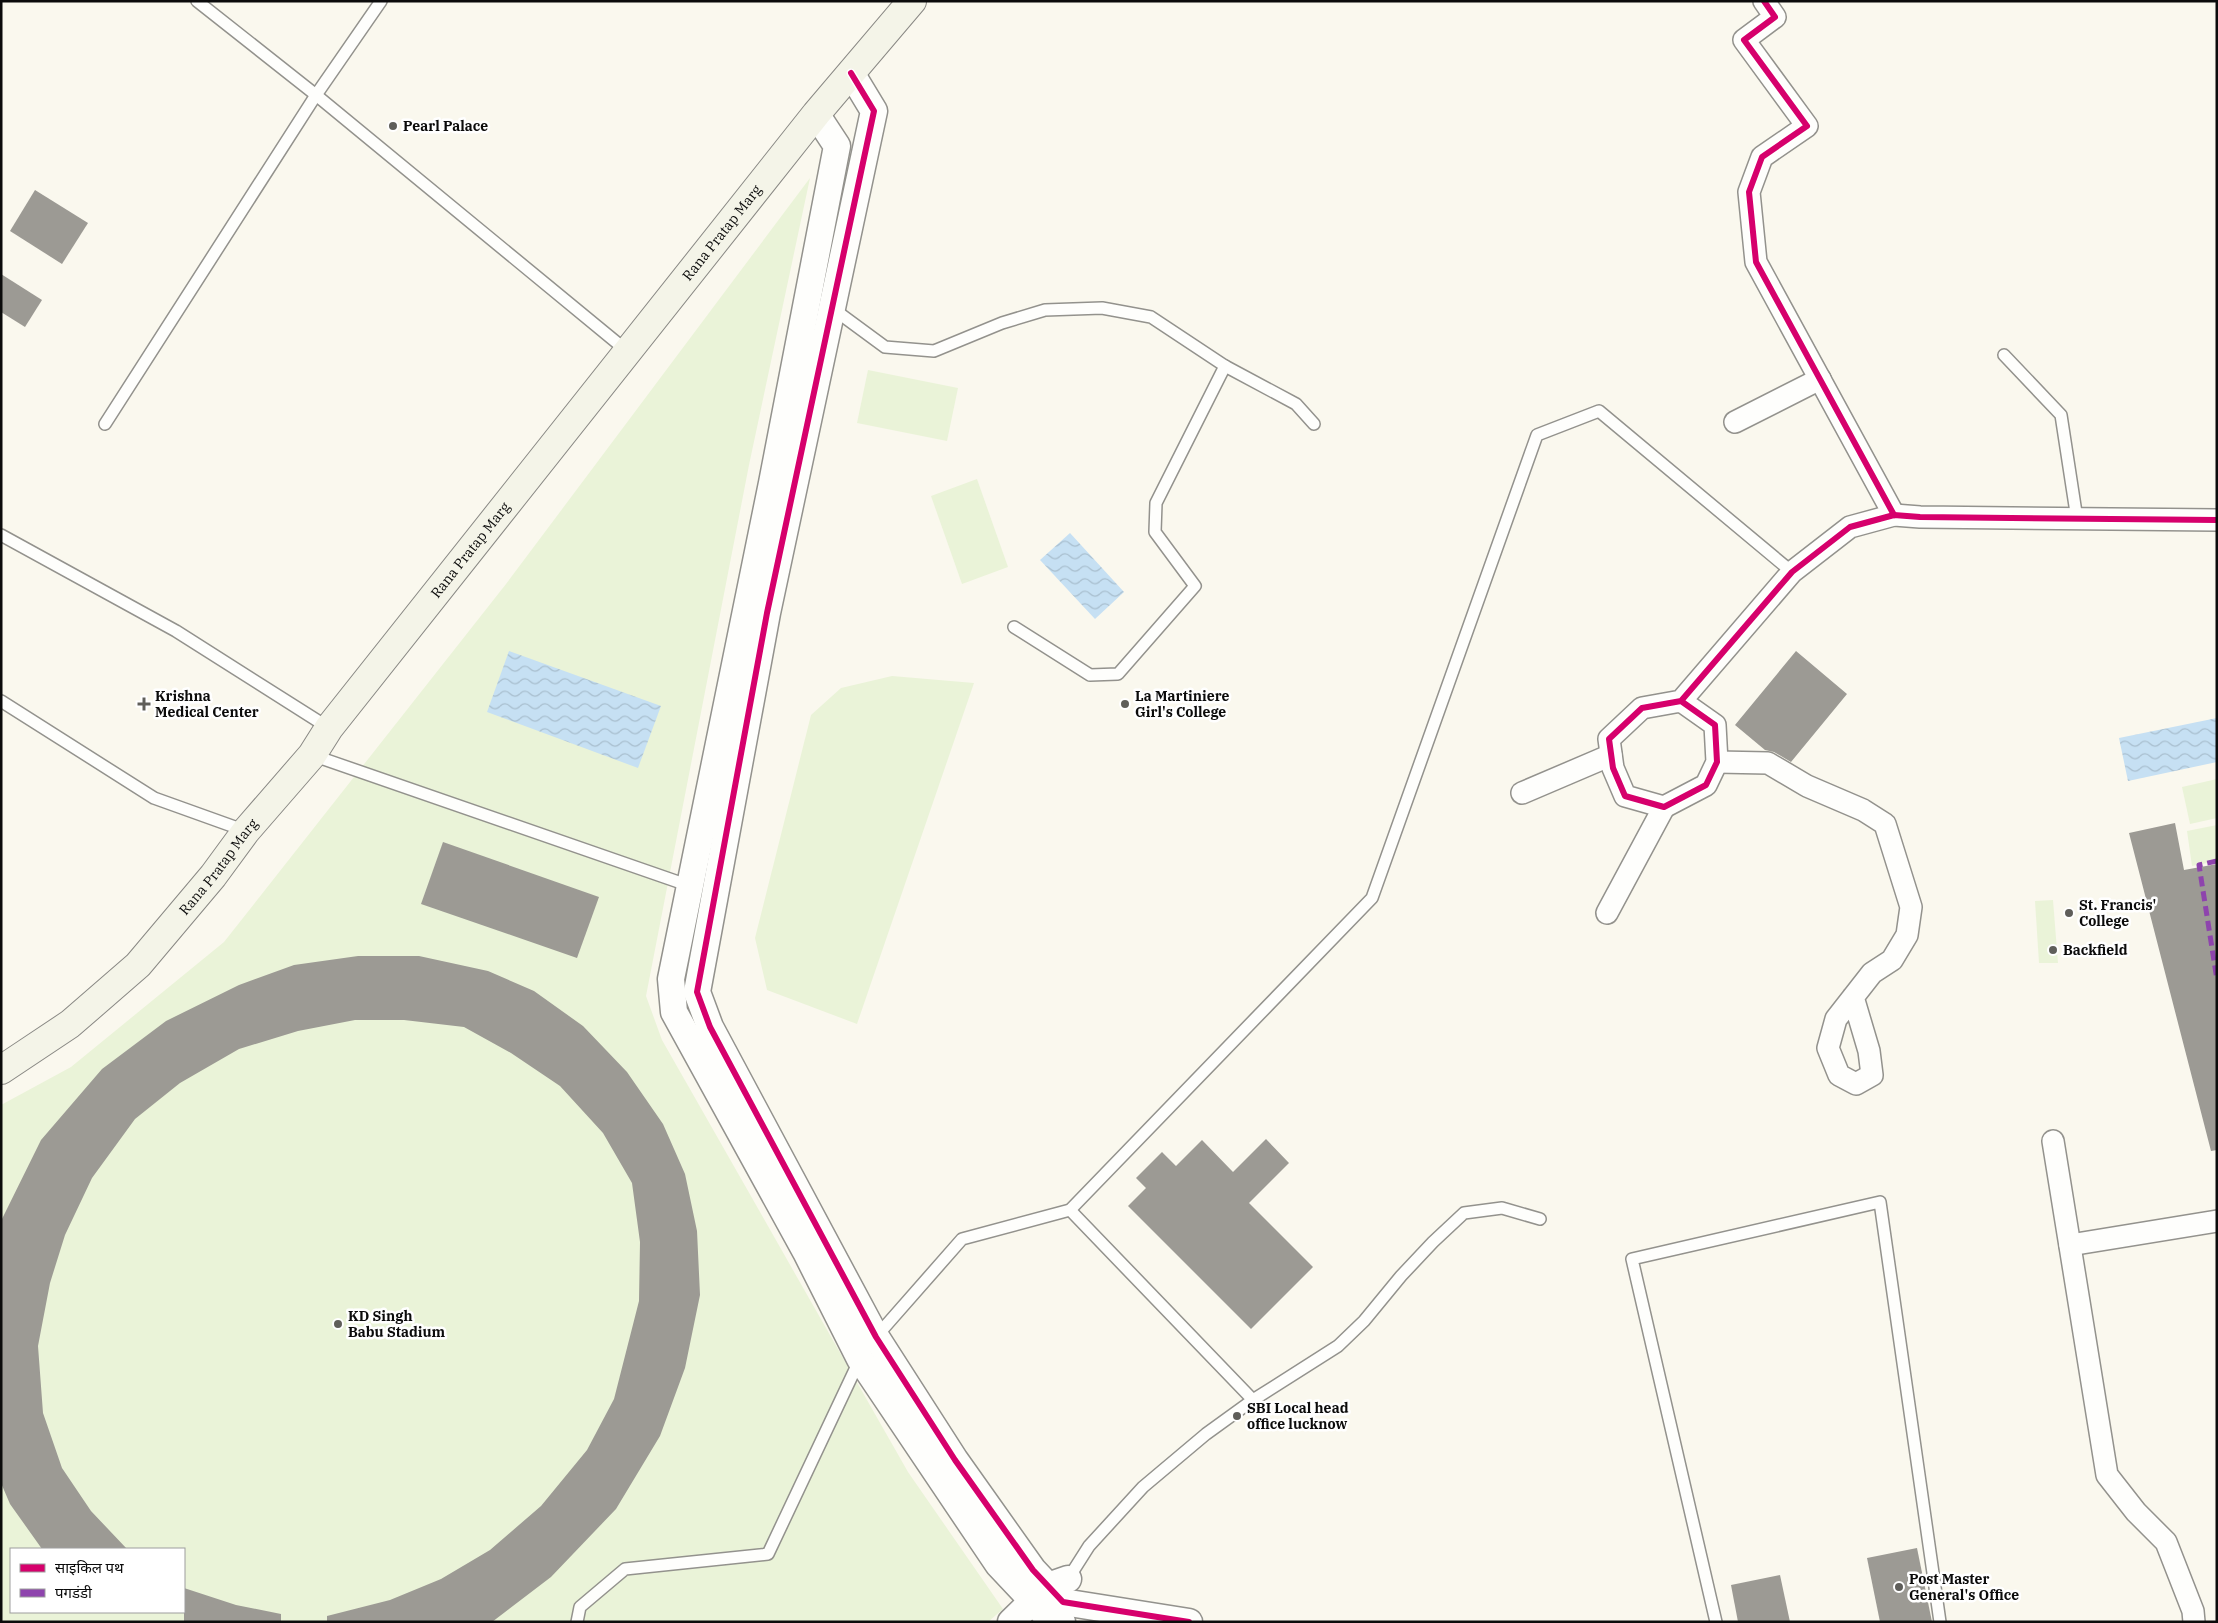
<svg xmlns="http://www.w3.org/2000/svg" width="2218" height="1623" viewBox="0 0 2218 1623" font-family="'IBM Plex Serif','Noto Sans Devanagari',serif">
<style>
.pitch{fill:#eaf3d8;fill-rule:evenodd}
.water{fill:url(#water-waves)}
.building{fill:#9c9a94}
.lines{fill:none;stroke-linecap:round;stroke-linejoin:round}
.service-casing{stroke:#93928d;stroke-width:14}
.minor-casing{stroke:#93928d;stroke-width:24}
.tertiary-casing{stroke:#93928d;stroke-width:29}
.secondary-casing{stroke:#898884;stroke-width:30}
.service{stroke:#fefefc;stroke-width:11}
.minor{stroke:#fefefc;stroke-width:21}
.tertiary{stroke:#fefefc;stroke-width:26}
.secondary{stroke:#f4f4e8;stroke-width:28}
.quiet{stroke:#8e44ad;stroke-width:5;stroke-dasharray:10 5;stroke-linecap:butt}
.cycleway-casing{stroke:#fff;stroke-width:9}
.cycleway{stroke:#d6006c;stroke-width:6}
.poi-dot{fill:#5f5e5a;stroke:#fff;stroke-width:2}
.labels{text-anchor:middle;stroke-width:5;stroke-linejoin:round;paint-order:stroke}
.poi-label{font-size:14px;font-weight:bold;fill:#0b0b0b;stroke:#fff;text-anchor:start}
.street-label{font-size:14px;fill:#0b0b0b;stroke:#fff}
</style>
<defs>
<pattern id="water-waves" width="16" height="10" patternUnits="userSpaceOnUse" patternTransform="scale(1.25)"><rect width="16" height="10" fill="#c6e0f3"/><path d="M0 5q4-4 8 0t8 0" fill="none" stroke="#a9bfcf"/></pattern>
</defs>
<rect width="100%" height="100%" fill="#faf8ee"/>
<g class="pitch">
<path d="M810 178 749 465 646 996 662 1040 908 1472 1003 1609 988 1622H1V1105L71 1067 224 942 506 584ZM11 1549H184V1612H11Z"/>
<path d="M868 370 958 388 947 441 857 423Z"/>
<path d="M977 479 1008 567 962 584 931 496Z"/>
<path d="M892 676 974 683 857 1024 767 990 755 938 811 715 841 688Z"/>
<path d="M2217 779V818L2190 824 2182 787Z"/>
<path d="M2217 825V861L2192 866 2187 831Z"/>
<path d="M2053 900 2058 963H2039L2035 901Z"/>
</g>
<g class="water">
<path d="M1070 533 1124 592 1095 619 1040 560Z"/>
<path d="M509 651 661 706 638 768 487 712Z"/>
<path d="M2217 718V762L2128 781 2119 738Z"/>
</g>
<g class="building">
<path d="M35 190 88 223 62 264 10 231Z"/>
<path d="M1 274 42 300 25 327 1 312Z"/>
<path d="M1796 651 1847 694 1791 762 1774 752 1765 750 1735 725Z"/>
<path d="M2175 823 2184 870 2217 864V1150L2211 1151 2129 833Z"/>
<path d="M443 842 599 897 577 958 421 904Z"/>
<path d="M358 956H419L488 971 534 991 583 1026 627 1072 663 1124 685 1174 697 1231 700 1295 685 1368 660 1436 616 1509 551 1577 492 1622H327V1616L390 1600 441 1579 490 1550 541 1506 587 1450 614 1399 639 1301 640 1242 632 1183 603 1133 560 1086 511 1053 464 1027 404 1020H355L298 1031 239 1049 180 1083 135 1119 92 1178 65 1235 50 1283 38 1346 43 1413 62 1468 91 1511 127 1549H42L10 1504 1 1483V1221L41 1140 102 1069 166 1021 239 985 294 965Z"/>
<path d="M1266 1139 1289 1163 1249 1203 1313 1267 1251 1329 1128 1206 1146 1188 1136 1178 1162 1152 1176 1166 1202 1140 1233 1172Z"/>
<path d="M1917 1548 1932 1622H1880L1867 1558Z"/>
<path d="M1780 1575 1790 1622H1738L1731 1585Z"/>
<path d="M184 1588 236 1605 281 1614V1622H184Z"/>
</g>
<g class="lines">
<g class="service-casing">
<g id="service">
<path d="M197 1 316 95 627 351"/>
<path d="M832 308 885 347 934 351 1002 323 1045 310 1102 308 1151 317 1225 366 1296 404 1314 424"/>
<path d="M2004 355 2061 415 2077 519"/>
<path d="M105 424 316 95 381 1"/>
<path d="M1 535 176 631 329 728"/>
<path d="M1014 627 1090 675 1118 674 1195 586 1155 532 1156 503 1225 366"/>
<path d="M1 701 154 798 246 831"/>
<path d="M312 755 690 886"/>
<path d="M1070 1210 1253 1400"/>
<path d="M875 1338 962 1239 1070 1210 1372 898 1537 435 1599 411 1792 572"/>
<path d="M1068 1579 1089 1546 1143 1487 1206 1434 1253 1400 1338 1346 1364 1321 1401 1276 1433 1242 1464 1213 1502 1208 1540 1219"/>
<path d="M577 1622 580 1607 625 1569 768 1554 860 1359"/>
<path d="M1716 1622 1632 1259 1880 1202 1940 1622"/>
</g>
</g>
<g class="minor-casing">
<g id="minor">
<path d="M1764 1 1775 17 1744 40 1807 126 1762 157 1749 192 1756 262 1894 515"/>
<path d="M1735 422 1820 379"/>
<path d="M1681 701 1715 725 1717 762 1706 785 1664 807 1625 796 1613 768 1609 739 1642 708 1681 701 1792 572 1850 527 1894 515 1920 517 2217 520"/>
<path d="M1717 762 1768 763 1807 786 1863 810 1885 824 1911 907 1907 935 1892 960 1872 973 1836 1019 1828 1048 1839 1075 1856 1084 1872 1075 1869 1051 1853 997"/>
<path d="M1522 793 1611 755"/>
<path d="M1607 913 1664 807"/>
<path d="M2053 1141 2107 1475 2136 1512 2166 1542 2193 1611 2194 1622"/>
<path d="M2070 1245 2217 1221"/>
</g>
</g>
<g class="tertiary-casing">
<g id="tertiary">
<path d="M851 73 874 111 767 613 697 992 710 1027 876 1337 955 1460 1033 1570 1063 1602 1189 1622"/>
<path d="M816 114 837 146 772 483 671 979 674 1012 806 1252 860 1359 998 1564 1044 1613 1049 1617 1062 1622"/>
<path d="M1011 1622 1048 1586 1068 1579"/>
</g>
</g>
<g class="secondary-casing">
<g id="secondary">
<path id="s1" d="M1 1070 70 1024 138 965 213 876 246 831 312 755 329 728 816 114 912 1"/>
</g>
</g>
<use href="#service" class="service"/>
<use href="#minor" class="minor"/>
<use href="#tertiary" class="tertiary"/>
<use href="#secondary" class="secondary"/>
<path class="quiet" d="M2217 861 2199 865 2217 980"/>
<g class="cycleway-casing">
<g id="cycleway">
<path d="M1764 1 1775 17 1744 40 1807 126 1762 157 1749 192 1756 262 1894 515"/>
<path d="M851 73 874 111 767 613 697 992 710 1027 876 1337 955 1460 1033 1570 1063 1602 1189 1622"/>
<path d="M1681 701 1715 725 1717 762 1706 785 1664 807 1625 796 1613 768 1609 739 1642 708 1681 701 1792 572 1850 527 1894 515 1920 517 2217 520"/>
</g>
</g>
<use href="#cycleway" class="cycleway"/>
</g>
<g class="poi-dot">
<circle cx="393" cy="126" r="5"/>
<path d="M141.5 696.5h5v5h5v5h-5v5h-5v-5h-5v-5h5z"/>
<circle cx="1125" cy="704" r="5"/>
<circle cx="2069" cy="913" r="5"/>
<circle cx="2053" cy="950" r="5"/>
<circle cx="338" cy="1324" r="5"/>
<circle cx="1237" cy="1416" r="5"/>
<circle cx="1899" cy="1587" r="5"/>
</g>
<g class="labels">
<g class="poi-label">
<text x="403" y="131">Pearl Palace</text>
<text x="155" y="701">Krishna<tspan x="155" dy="16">Medical Center</tspan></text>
<text x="1135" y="701">La Martiniere<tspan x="1135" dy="16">Girl's College</tspan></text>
<text x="2079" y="910">St. Francis'<tspan x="2079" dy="16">College</tspan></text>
<text x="2063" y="955">Backfield</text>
<text x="348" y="1321">KD Singh<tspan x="348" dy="16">Babu Stadium</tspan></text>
<text x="1247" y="1413">SBI Local head<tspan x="1247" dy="16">office lucknow</tspan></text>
<text x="1909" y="1584">Post Master<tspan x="1909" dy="16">General's Office</tspan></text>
</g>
<g class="street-label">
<text dy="5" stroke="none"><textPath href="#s1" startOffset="1110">Rana Pratap Marg</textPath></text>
<text dy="5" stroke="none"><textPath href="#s1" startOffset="705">Rana Pratap Marg</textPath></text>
<text dy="5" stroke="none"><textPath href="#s1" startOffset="300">Rana Pratap Marg</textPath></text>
</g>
</g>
<rect width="2218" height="1623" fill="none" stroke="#0b0b0b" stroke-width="5"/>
<rect x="10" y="1548" width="175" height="65" fill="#ffffff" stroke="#9d9d9d"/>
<rect x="20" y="1564" width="25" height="8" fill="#d6006c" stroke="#9d9d9d"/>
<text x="55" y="1573" font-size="15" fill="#0b0b0b">साइकिल पथ</text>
<rect x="20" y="1589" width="25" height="8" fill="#8e44ad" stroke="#9d9d9d"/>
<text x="55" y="1598" font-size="15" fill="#0b0b0b">पगडंडी</text>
</svg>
